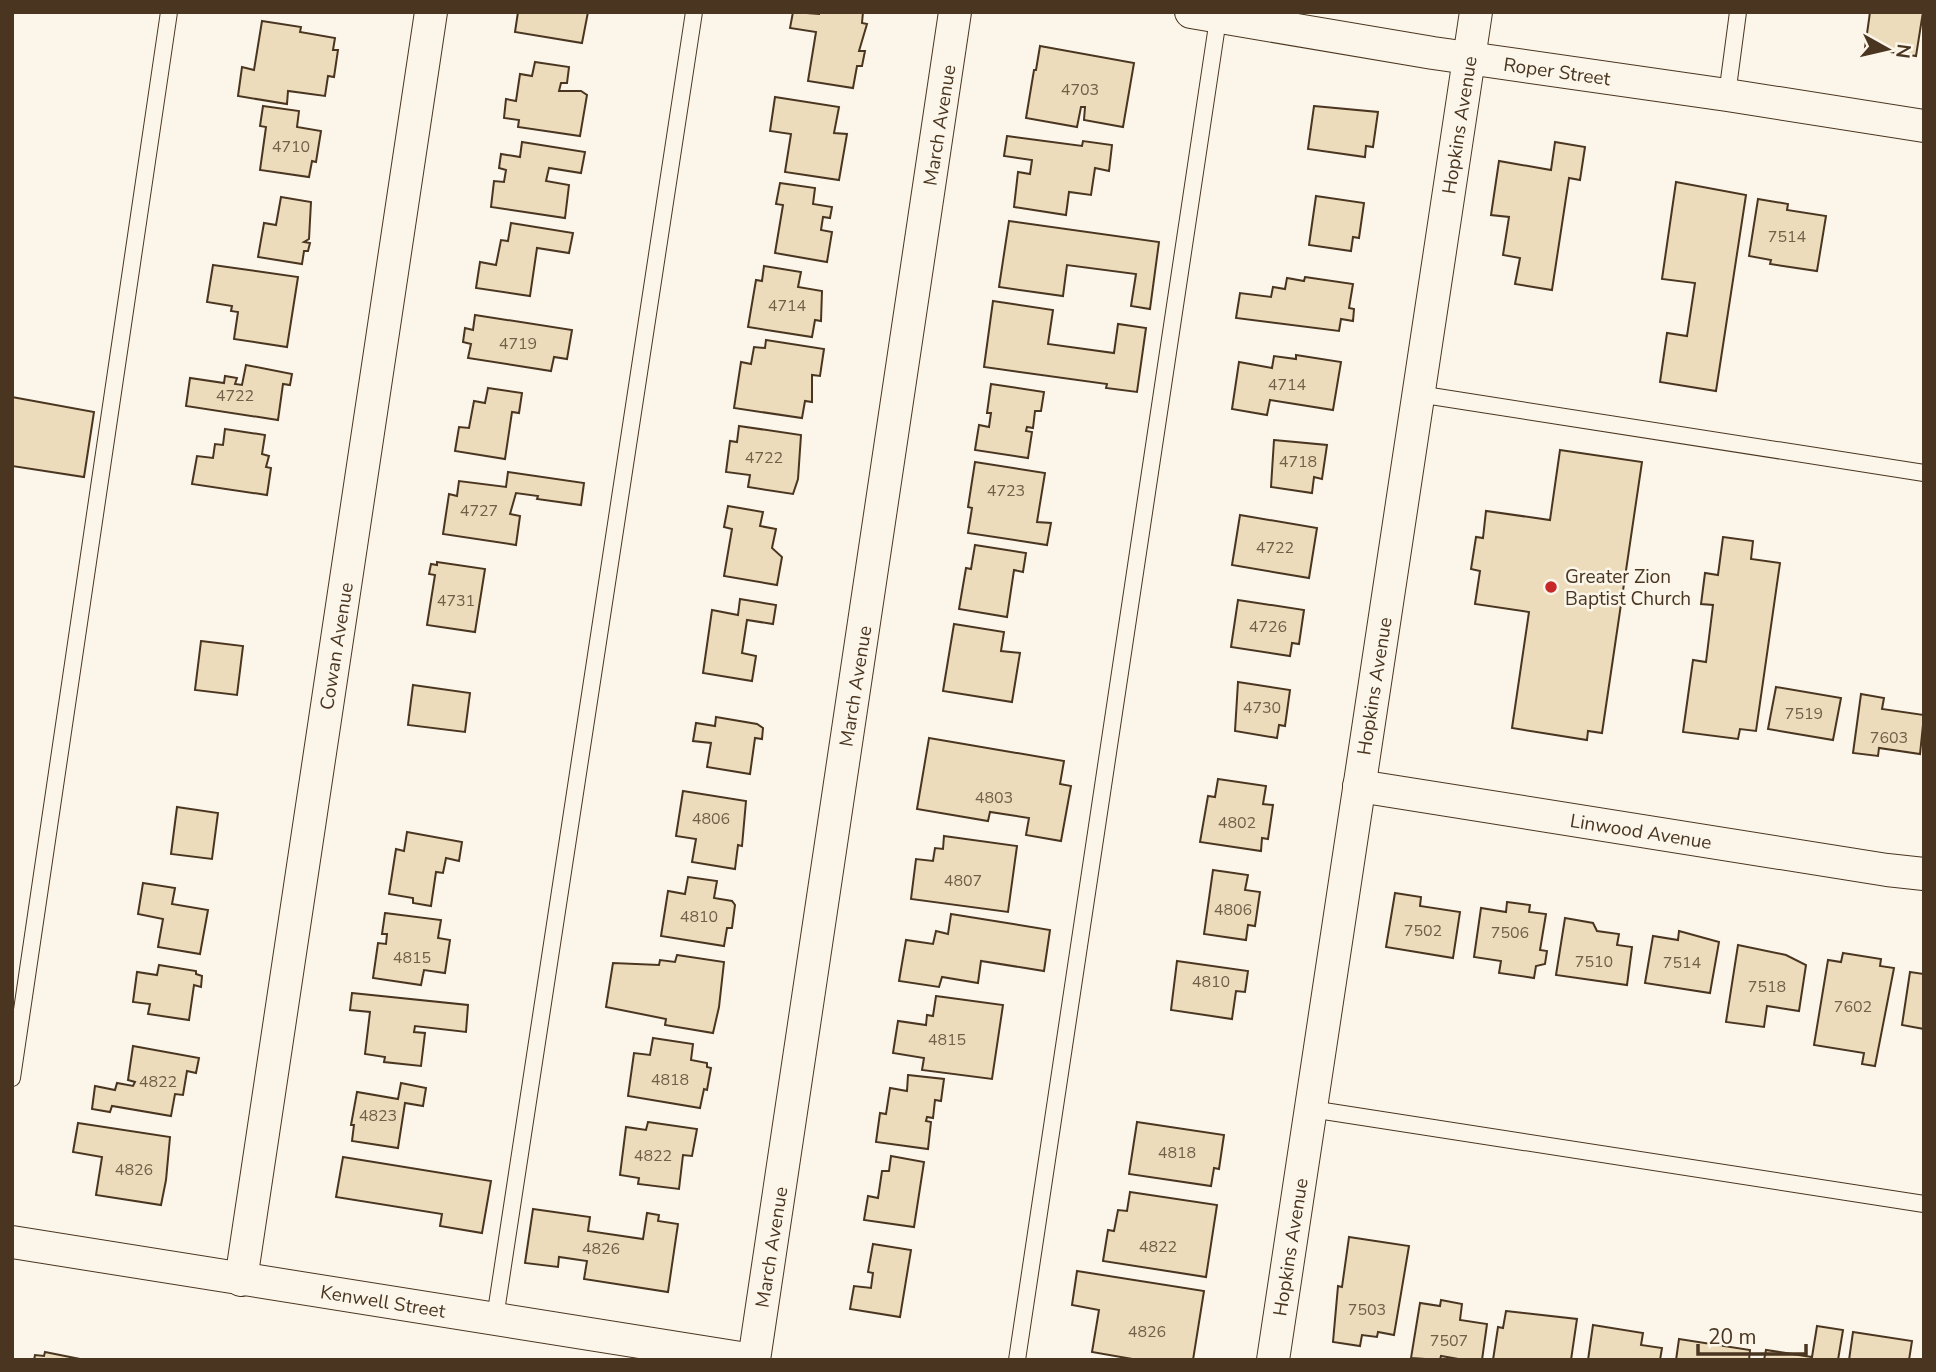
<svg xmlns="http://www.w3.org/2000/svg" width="1936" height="1372" viewBox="0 0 1936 1372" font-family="'Nunito Sans',sans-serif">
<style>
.building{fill:#ecdcbc;stroke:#4a3520;stroke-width:2}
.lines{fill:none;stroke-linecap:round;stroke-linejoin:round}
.service-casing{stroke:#4a3520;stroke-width:18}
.minor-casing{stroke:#4a3520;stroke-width:34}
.service{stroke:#fbf6e9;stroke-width:16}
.minor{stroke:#fbf6e9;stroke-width:32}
.poi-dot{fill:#c62828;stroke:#fbf6e9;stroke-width:2.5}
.labels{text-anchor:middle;stroke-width:5;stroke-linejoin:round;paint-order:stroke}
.number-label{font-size:16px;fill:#725f47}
.street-label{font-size:19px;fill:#4a3520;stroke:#fbf6e9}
.poi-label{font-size:19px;fill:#4a3520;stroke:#fbf6e9;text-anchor:start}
</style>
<rect width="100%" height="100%" fill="#fbf6e9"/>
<g class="building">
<path d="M518 12H588L582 43 515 32Z"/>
<path d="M793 12 819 14V12H863L862 23 867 24 859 51H865L862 66H857L853 88 808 81 816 32 790 28Z"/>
<path d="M1870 12H1923L1916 56 1865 48Z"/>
<path d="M262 21 301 27 300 32 335 38 333 50H338L334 77 328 76 325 96 288 91 287 104 238 96 242 67 254 70Z"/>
<path d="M1040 46 1134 63 1123 127 1084 120 1085 107H1081L1077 127 1026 118 1034 70H1036Z"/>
<path d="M535 62 569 67 567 83H561L559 91H581L587 95 580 136 518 127 519 120 504 118 506 99 516 101 520 74 532 76Z"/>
<path d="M775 97 839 107 834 133 847 134 839 180 785 172 791 134 770 131Z"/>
<path d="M263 106 299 111 297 127 321 131 316 162 312 161 309 177 260 170 266 127 260 126Z"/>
<path d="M1314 106 1378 112 1373 147 1366 146 1365 157 1308 149Z"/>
<path d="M1007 136 1082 146 1083 141 1112 145 1109 171 1095 168 1091 195 1069 192 1066 215 1014 207 1018 172 1030 174 1032 160 1004 156Z"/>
<path d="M522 142 585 152 581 173 549 168 546 181 569 185 565 218 491 207 494 181 504 182 506 170 499 168 501 154 520 157Z"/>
<path d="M1555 142 1585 147 1580 180 1569 178 1552 290 1515 284 1520 258 1503 255 1509 217 1491 215 1499 161 1551 170Z"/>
<path d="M1676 182 1746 195 1716 391 1660 382 1667 333 1687 336 1695 283 1662 279Z"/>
<path d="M780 183 815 188 813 204 832 207 830 218 823 217 821 230 832 232 827 262 775 253 783 205 776 204Z"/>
<path d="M1316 196 1364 203 1359 238 1353 237 1351 251 1309 245Z"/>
<path d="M281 197 311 202 309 239 304 242 310 243 308 251H304L302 264 258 257 264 223 276 225Z"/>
<path d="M1758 199 1788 204 1787 210 1826 216 1817 271 1770 264 1771 260 1749 256Z"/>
<path d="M1009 221 1159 242 1150 309 1131 306 1136 274 1067 265 1063 296 999 287Z"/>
<path d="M511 223 573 233 569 253 537 248 530 296 476 288 480 262 496 265 501 240 508 241Z"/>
<path d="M213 265 298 277 287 347 234 339 238 312 231 311 232 306 207 302Z"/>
<path d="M764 266 801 272 798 287 822 291 821 321 815 320 812 337 748 327 756 280 762 281Z"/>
<path d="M1305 277 1353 284 1349 308 1354 309 1353 321 1341 319 1339 331 1236 318 1240 293 1271 297 1273 287 1285 289 1287 278 1304 281Z"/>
<path d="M993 301 1053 310 1048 344 1114 353 1118 324 1146 328 1137 392 1106 388 1107 384 984 367Z"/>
<path d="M475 315 572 330 567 359 554 357 551 371 468 358 471 344 463 342 465 328 473 330Z"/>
<path d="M766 340 824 349 820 376 812 375V402L805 401 802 418 734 408 741 362 751 364 754 347 765 348Z"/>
<path d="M1296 355 1341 362 1333 410 1270 400 1267 415 1232 409 1239 362 1272 368 1274 356 1296 359Z"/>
<path d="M246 365 292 374 290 385 283 384 278 420 186 406 190 378 224 383 225 376 237 378 235 384 242 385Z"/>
<path d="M991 384 1044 392 1041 411H1035L1033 428 1027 427 1026 431 1032 432 1028 458 975 450 979 425 989 427 991 413H987Z"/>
<path d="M488 388 522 393 519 413 512 412 505 459 455 451 459 427 469 428 474 401 485 403Z"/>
<path d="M12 397 94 412 84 477 12 466Z"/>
<path d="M739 426 801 435 798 479 793 494 748 487 750 475 726 472 730 441 737 442Z"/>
<path d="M225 429 265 435 262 454 269 456 266 467 271 468 267 495 192 484 197 456 213 458 215 444 223 445Z"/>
<path d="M1274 440 1327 445 1322 479 1314 477 1312 493 1271 487Z"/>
<path d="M1560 450 1642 462 1602 733 1588 731 1587 740 1512 728 1529 612 1475 604 1480 571 1471 569 1476 537 1483 538 1486 511 1550 520Z"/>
<path d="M975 462 1045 473 1037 522 1051 523 1047 545 968 533 972 508 968 507Z"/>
<path d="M508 472 584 483 581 505 537 499 538 496 516 493 510 514 520 516 516 545 443 534 449 494 457 496 459 481 506 487Z"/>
<path d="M728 506 763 512 760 526 776 529 772 548 782 557 777 585 724 576 732 529 724 527Z"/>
<path d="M1240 515 1317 528 1309 578 1232 565Z"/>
<path d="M1723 537 1753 541 1751 559 1780 563 1756 731 1740 729 1738 739 1683 732 1693 660 1706 662 1713 605 1701 604 1705 573 1718 575Z"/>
<path d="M975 545 1026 553 1023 572 1014 570 1007 617 959 609 966 568 971 569Z"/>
<path d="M437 562 485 569 475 632 427 625 435 575 429 574 431 564 437 565Z"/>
<path d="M740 599 776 605 773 624 747 620 742 653 756 656 752 681 703 673 712 610 738 615Z"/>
<path d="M1238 600 1304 610 1299 644 1292 643 1290 656 1231 647Z"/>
<path d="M954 624 1004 632 1001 651 1020 653 1012 702 943 691Z"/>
<path d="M201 641 243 646 237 695 195 690Z"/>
<path d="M1238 682 1290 690 1285 726 1279 725 1277 738 1235 731Z"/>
<path d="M413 685 470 693 465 732 408 725Z"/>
<path d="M1776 687 1841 698 1833 740 1768 729Z"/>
<path d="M1861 694 1884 698 1882 709 1924 715 1920 754 1879 748 1878 756 1853 753Z"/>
<path d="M716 717 757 724 763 728 762 739 755 738 750 774 707 767 711 743 693 741 696 723 715 726Z"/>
<path d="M929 738 1064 761 1060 784 1071 786 1061 841 1026 835 1029 818 990 812 988 821 917 809Z"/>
<path d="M1218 779 1266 786 1263 804 1273 805 1268 839 1262 838 1261 851 1200 842 1208 796 1215 797Z"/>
<path d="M683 791 746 801 742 846 738 845 735 869 692 862 696 839 676 836Z"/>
<path d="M177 807 218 813 212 859 171 854Z"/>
<path d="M407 832 462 842 459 861 446 858 443 873 436 872 431 906 413 903V898L389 894 396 849 404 851Z"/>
<path d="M944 836 1017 846 1008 912 911 899 916 859 933 861 935 848 943 849Z"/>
<path d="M1213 870 1248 875 1245 890 1260 892 1255 926 1248 925 1246 940 1204 934Z"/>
<path d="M688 877 717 881 714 898 732 901 735 905 732 928H727L724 946 661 936 668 891 685 894Z"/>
<path d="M143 883 175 888 172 904 208 910 200 954 158 947 163 919 138 914Z"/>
<path d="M1395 893 1421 897 1420 906 1460 912 1453 958 1386 947Z"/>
<path d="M1507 902 1530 905 1529 912 1546 914 1540 950 1547 951 1545 964 1536 966 1534 978 1499 973 1501 961 1474 957 1481 908 1506 912Z"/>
<path d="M385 913 441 920 438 938 450 940 445 973 424 970 421 985 373 978 378 943 386 944 387 934H382Z"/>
<path d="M951 914 1050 930 1044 971 981 961 978 983 942 977 939 987 899 981 906 940 933 944 936 931 948 934Z"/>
<path d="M1565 918 1593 923 1597 931 1619 934 1617 945 1632 947 1627 985 1556 975Z"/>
<path d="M1679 931 1719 942 1710 993 1645 983 1653 936 1678 940Z"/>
<path d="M1738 945 1786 955 1806 965 1799 1011 1767 1006 1764 1027 1726 1022Z"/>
<path d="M1843 953 1881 959 1880 966 1894 968 1875 1066 1862 1064 1864 1053 1814 1045 1828 960 1841 962Z"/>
<path d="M677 955 724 962 719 1007 713 1033 665 1025 666 1019 606 1007 613 963 659 965 660 960 675 962Z"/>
<path d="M1177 961 1248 971 1245 992 1236 991 1232 1019 1171 1010Z"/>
<path d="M159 965 196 971V974L202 976 201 987 194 985 189 1020 148 1014 150 1004 133 1002 137 972 157 975Z"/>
<path d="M1910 972 1924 974V1029L1902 1025Z"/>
<path d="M352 993 468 1005 466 1032 415 1026 414 1032 425 1033 421 1066 384 1062 385 1057 365 1054 370 1012 350 1010Z"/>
<path d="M936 996 1003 1005 992 1079 922 1070 924 1058 893 1053 898 1021 926 1025 927 1015 933 1016Z"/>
<path d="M653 1038 693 1044 691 1060 707 1063V1067L711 1068 707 1090 704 1089 700 1108 628 1096 634 1053 650 1055Z"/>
<path d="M133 1046 199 1058 196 1073 187 1071 183 1095 175 1094 171 1116 112 1106 110 1112 92 1109 95 1086 115 1090 117 1083 133 1086 135 1082 128 1080Z"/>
<path d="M908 1075 944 1079 941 1101 935 1100 933 1118 927 1117 926 1121 931 1122 928 1149 876 1142 880 1113 886 1114 890 1088 907 1091Z"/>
<path d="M401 1083 426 1088 423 1106 405 1103 398 1148 352 1141 354 1125H351L357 1092 398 1099Z"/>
<path d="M648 1122 697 1129 692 1156 683 1155 679 1189 638 1184 639 1178 620 1175 626 1127 646 1130Z"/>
<path d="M1137 1122 1224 1135 1219 1169 1214 1168 1211 1186 1129 1174Z"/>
<path d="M78 1123 170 1137 166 1180 161 1205 96 1195 102 1157 73 1152Z"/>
<path d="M891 1156 924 1162 914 1227 864 1220 868 1196 878 1198 882 1171H889Z"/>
<path d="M343 1157 491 1181 482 1233 440 1226 442 1214 336 1197Z"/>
<path d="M1130 1192 1217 1205 1206 1277 1103 1261 1108 1230 1114 1231 1118 1210 1127 1211Z"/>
<path d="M533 1209 590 1217 588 1231 643 1239 647 1213 659 1215 658 1221 678 1224 668 1292 584 1279 587 1261 559 1257 558 1267 525 1263Z"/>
<path d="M1349 1237 1409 1246 1394 1335 1378 1332 1377 1337 1362 1335 1360 1346 1333 1342 1338 1286 1342 1287Z"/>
<path d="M873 1244 911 1250 900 1317 850 1309 854 1286 871 1288 873 1273 868 1272Z"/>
<path d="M1077 1271 1204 1291 1193 1360H1138L1092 1352 1099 1310 1072 1305Z"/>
<path d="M1441 1300 1462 1304 1460 1320 1487 1324 1482 1360H1464L1441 1356 1440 1360 1411 1358 1420 1303 1440 1306Z"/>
<path d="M1506 1311 1577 1319 1571 1360H1493L1498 1327 1503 1328Z"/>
<path d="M1593 1325 1643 1333 1641 1345 1662 1348 1660 1360H1588Z"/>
<path d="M1817 1326 1843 1330 1838 1360H1764L1766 1350 1812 1357Z"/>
<path d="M1853 1332 1912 1341 1909 1360H1849Z"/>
<path d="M1679 1339 1750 1350 1749 1360H1676Z"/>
<path d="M45 1352 85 1360H34L35 1355 44 1356Z"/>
</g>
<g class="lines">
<g class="service-casing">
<g id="service">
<path d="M1727 95 1738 12"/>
<path d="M1418 394 1924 473"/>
<path d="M12 1078 169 12"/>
<path d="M1311 1109 1924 1204"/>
<path d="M495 1318 694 12"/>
<path d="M1017 1360 1219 12"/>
</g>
</g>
<g class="minor-casing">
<g id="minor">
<path d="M1191 12 1433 53 1727 95 1924 126"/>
<path d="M1359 786 1887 870 1924 874"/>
<path d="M12 1242 753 1360"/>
<path d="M241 1280 431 12"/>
<path d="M754 1360 955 12"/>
<path d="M1273 1360 1476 12"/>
</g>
</g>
<use href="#service" class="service"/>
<use href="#minor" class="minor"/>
</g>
<circle class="poi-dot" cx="1551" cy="587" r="7"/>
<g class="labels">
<g class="number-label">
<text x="1080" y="95">4703</text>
<text x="291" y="152">4710</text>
<text x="1787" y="242">7514</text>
<text x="787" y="311">4714</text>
<text x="518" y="349">4719</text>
<text x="1287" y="390">4714</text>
<text x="235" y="401">4722</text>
<text x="764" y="463">4722</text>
<text x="1298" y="467">4718</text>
<text x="1006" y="496">4723</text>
<text x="479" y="516">4727</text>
<text x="1275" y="553">4722</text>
<text x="456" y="606">4731</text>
<text x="1268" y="632">4726</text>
<text x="1262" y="713">4730</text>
<text x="1804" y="719">7519</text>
<text x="1889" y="743">7603</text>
<text x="994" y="803">4803</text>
<text x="711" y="824">4806</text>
<text x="1237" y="828">4802</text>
<text x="963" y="886">4807</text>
<text x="1233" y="915">4806</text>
<text x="699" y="922">4810</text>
<text x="1423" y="936">7502</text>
<text x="1510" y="938">7506</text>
<text x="412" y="963">4815</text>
<text x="1594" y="967">7510</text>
<text x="1682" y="968">7514</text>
<text x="1211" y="987">4810</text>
<text x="1767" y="992">7518</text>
<text x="1853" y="1012">7602</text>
<text x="947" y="1045">4815</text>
<text x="670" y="1085">4818</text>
<text x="158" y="1087">4822</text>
<text x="378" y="1121">4823</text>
<text x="1177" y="1158">4818</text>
<text x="653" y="1161">4822</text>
<text x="134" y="1175">4826</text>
<text x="1158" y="1252">4822</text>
<text x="601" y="1254">4826</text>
<text x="1367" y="1315">7503</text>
<text x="1147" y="1337">4826</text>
<text x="1449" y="1346">7507</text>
</g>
<g class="street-label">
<text transform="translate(1557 71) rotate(8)" y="7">Roper Street</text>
<text transform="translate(939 125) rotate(-81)" y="7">March Avenue</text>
<text transform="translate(1459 125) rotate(-81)" y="7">Hopkins Avenue</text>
<text transform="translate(336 646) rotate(-81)" y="7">Cowan Avenue</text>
<text transform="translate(855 686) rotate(-81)" y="7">March Avenue</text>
<text transform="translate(1374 686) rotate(-81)" y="7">Hopkins Avenue</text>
<text transform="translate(1641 831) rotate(9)" y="7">Linwood Avenue</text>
<text transform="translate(771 1247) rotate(-81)" y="7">March Avenue</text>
<text transform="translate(1290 1247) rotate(-81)" y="7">Hopkins Avenue</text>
<text transform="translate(383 1301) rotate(9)" y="7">Kenwell Street</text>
</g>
<g class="poi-label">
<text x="1565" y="583">Greater Zion<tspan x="1565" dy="22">Baptist Church</tspan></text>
</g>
</g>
<rect width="1936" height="1372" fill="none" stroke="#4a3520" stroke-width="28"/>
<g transform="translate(1887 49) rotate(98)" stroke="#fbf6e9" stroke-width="5" paint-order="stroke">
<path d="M0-5L12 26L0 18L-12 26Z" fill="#4a3520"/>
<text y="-10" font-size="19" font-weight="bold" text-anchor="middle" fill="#4a3520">N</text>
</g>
<path d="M1698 1344v10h108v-10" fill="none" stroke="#4a3520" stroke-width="3.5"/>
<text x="1708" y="1344" font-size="21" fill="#4a3520" stroke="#fbf6e9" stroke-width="5" paint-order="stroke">20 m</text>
</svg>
